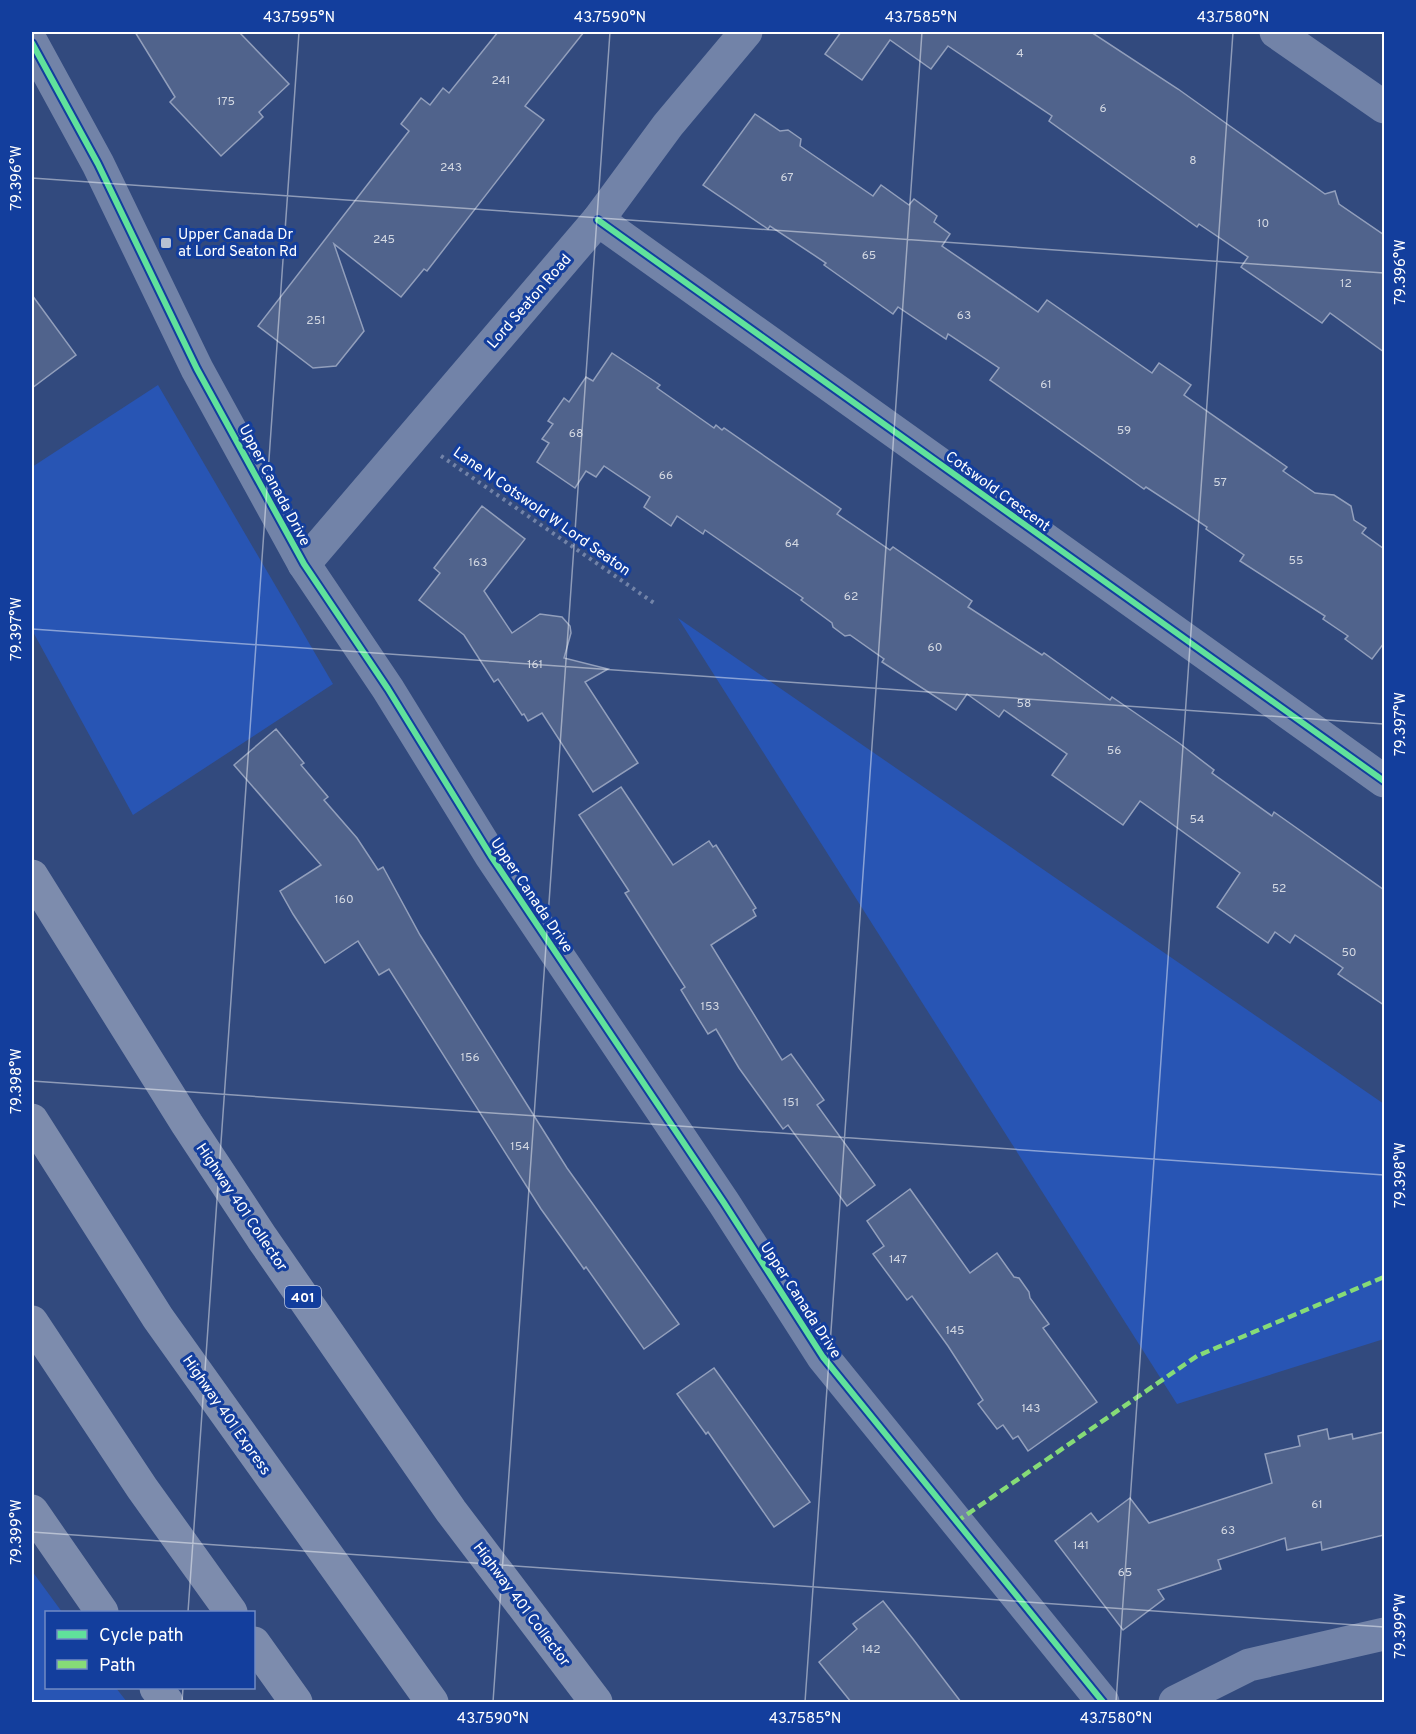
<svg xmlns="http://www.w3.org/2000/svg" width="1416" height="1734" viewBox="0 0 1416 1734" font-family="Overpass,sans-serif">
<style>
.green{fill:#2855b4}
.building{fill:#50638c;stroke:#929fbc;stroke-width:1.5}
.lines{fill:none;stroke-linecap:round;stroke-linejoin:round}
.path{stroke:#7283a8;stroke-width:4;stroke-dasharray:3 4.5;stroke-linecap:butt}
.minor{stroke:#7283a8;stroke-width:33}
.highway{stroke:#7d8cad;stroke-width:33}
.quiet{stroke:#86db77;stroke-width:4.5;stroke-dasharray:9 4.5;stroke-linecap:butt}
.cycleway-casing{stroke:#133e9d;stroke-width:10}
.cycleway{stroke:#60e19b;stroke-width:6}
.ticks{fill:none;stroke:#fff;stroke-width:1.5;stroke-opacity:0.45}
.poi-dot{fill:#b7c0d2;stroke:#133e9d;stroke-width:2}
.labels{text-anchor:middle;stroke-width:6;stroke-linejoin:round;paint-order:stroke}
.number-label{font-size:12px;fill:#d3d8e2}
.shield{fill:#133e9d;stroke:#b8c5e2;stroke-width:1.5}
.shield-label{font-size:14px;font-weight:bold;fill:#fff}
.poi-label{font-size:15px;fill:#fff;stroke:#133e9d;text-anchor:start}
.street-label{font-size:15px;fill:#fff;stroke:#133e9d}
.neatline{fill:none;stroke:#fff;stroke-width:2}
.ticks-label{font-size:15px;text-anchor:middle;fill:#fff}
</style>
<rect width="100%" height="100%" fill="#324a7e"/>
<g class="green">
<path d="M158 385 333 684 133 815 32 630V467Z"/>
<path d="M678 618 1384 1104V1339L1177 1404Z"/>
<path d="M32 1571 62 1612H46V1688H116L127 1702H32Z"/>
</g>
<g class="building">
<path d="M135 32H239L289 84 259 112 263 117 221 156 170 102 175 97Z"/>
<path d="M498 32H584L525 106 544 120 427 271 424 269 401 297 334 244 364 331 336 366 313 368 258 326 409 131 401 124 421 98 430 105 443 88 449 93Z"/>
<path d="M841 32H1091L1178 89 1325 194 1335 191 1339 204 1384 235V352L1330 313 1322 323 1241 267 1248 257 1199 224 1197 227 1049 121 1052 116 948 46 931 69 890 40 862 80 825 54Z"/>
<path d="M755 114 780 131 788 130 801 139 800 146 873 196 881 185 909 205 914 199 937 216 934 222 950 234 942 246 1038 312 1047 300 1152 373 1159 363 1191 385 1184 395 1287 467 1283 471 1315 493 1334 495 1351 506 1354 520 1366 528 1362 533 1384 549V643L1372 659 1345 639 1348 636 1323 619 1325 616 1240 561 1244 555 1206 529 1207 527 1146 487 1144 489 990 380 999 368 948 334 946 339 898 307 893 314 824 265 826 263 770 226 768 229 703 185Z"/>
<path d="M32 295 76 355 32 388Z"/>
<path d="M612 353 660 385 657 388 714 428 716 425 722 430 724 428 841 509 837 514 890 550 893 547 972 601 968 607 1042 655 1044 653 1110 700 1112 697 1131 710 1179 743 1214 770 1212 773 1272 816 1274 812 1384 890V1005L1338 974 1343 968 1295 935 1290 943 1275 932 1268 943 1217 907 1240 873 1140 801 1123 825 1052 775 1067 754 1004 710 999 717 967 694 956 710 882 662 884 659 850 635 845 636 833 627 832 623 801 600 803 598 705 530 703 534 677 516 671 526 644 507 650 497 604 466 596 477 586 471 575 488 537 462 549 443 542 439 553 424 548 421 564 398 569 402 586 377 593 381Z"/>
<path d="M482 506 525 539 484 591 512 633 540 614 562 617 570 626 571 633 564 658 608 669 585 682 638 763 593 792 542 713 528 721 524 714 522 715 498 679 494 682 464 635 419 600 440 573 434 568Z"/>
<path d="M276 729 304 763 301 765 328 797 324 800 357 838 378 870 383 867 420 935 567 1168 679 1324 644 1349 586 1267 584 1269 541 1209 389 969 379 975 358 941 325 963 293 914 280 891 321 865 234 765Z"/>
<path d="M621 787 673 865 709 841 713 847 716 845 756 908 753 910 756 916 711 945 782 1060 791 1054 824 1100 817 1105 875 1185 847 1206 788 1125 783 1129 739 1068 716 1029 708 1034 681 990 685 987 625 893 629 891 579 815Z"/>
<path d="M910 1189 970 1273 997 1253 1014 1277 1019 1278 1029 1292 1030 1298 1049 1324 1043 1328 1097 1402 1028 1451 1018 1436 1013 1439 1003 1425 997 1429 978 1404 983 1400 948 1346 912 1296 907 1300 873 1254 884 1246 867 1221Z"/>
<path d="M714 1368 810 1502 774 1527 708 1432 706 1434 677 1394Z"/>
<path d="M1327 1429 1329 1439 1352 1434 1353 1439 1384 1432V1535L1322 1550 1321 1542 1287 1550 1285 1538 1218 1560 1221 1569 1158 1590 1164 1599 1123 1630 1055 1541 1091 1513 1098 1522 1130 1498 1149 1523 1272 1483 1265 1454 1300 1446 1298 1436Z"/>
<path d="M883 1601 913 1639 961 1702H851L819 1662 857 1629 853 1624Z"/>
</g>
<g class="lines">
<path class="path" d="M441 456 657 605"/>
<g class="minor">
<path d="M1276 32 1384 107"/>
<path d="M32 43 98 164 197 369 304 564 388 689 491 856 724 1203 823 1357 1103 1702"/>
<path d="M598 220 1384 781"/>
<path d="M304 564 598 220 668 125 746 32"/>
<path d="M1175 1702 1249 1665 1384 1634"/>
</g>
<g class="highway">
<path d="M32 876 187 1124 262 1238 451 1511 596 1702"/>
<path d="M32 1120 158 1318 432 1702"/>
<path d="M32 1322 142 1488 231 1612"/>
<path d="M32 1511 102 1612"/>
<path d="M254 1643 296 1702"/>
<path d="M156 1688 167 1702"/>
</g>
<path class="quiet" d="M956 1522 1197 1356 1384 1277"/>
<g class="cycleway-casing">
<g id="cycleway">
<path d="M32 43 98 164 197 369 304 564 388 689 491 856 724 1203 823 1357 1103 1702"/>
<path d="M598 220 1384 781"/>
</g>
</g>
<use href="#cycleway" class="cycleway"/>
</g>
<path class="ticks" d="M32 178 1384 273M32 629 1384 724M32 1081 1384 1175M32 1532 1384 1627M188 1612 299 32M182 1702 183 1688M493 1702 610 32M805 1702 922 32M1116 1702 1233 32"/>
<rect class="poi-dot" x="160" y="237" width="12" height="12" rx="3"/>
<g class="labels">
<g class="number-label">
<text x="1020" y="57">4</text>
<text x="501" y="84">241</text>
<text x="226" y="105">175</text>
<text x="1103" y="112">6</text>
<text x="1193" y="164">8</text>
<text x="451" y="171">243</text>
<text x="787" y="181">67</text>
<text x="1263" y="227">10</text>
<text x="384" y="243">245</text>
<text x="869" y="259">65</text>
<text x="1346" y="287">12</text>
<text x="964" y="319">63</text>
<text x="316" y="324">251</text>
<text x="1046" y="388">61</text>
<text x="1124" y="434">59</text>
<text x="576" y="437">68</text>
<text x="666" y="479">66</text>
<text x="1220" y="486">57</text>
<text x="792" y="547">64</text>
<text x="1296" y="564">55</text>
<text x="478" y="566">163</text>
<text x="851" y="600">62</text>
<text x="935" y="651">60</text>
<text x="535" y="668">161</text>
<text x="1024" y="707">58</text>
<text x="1114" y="754">56</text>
<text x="1197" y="823">54</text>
<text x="1279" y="892">52</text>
<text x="344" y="903">160</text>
<text x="1349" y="956">50</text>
<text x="710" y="1010">153</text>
<text x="470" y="1061">156</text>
<text x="791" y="1106">151</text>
<text x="520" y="1150">154</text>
<text x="898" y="1263">147</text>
<text x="955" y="1334">145</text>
<text x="1031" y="1412">143</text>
<text x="1317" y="1508">61</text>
<text x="1228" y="1534">63</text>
<text x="1081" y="1549">141</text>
<text x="1125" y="1576">65</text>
<text x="871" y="1653">142</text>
</g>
<rect class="shield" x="285" y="1286" width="36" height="22" rx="4.5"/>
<g class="shield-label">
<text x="303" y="1302">401</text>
</g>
<g class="poi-label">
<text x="178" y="239">Upper Canada Dr<tspan x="178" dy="17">at Lord Seaton Rd</tspan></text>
</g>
<g class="street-label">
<text transform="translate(529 301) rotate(-49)" y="5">Lord Seaton Road</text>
<text transform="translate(275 485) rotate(62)" y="5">Upper Canada Drive</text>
<text transform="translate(998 491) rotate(36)" y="5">Cotswold Crescent</text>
<text transform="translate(542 511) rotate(35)" y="5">Lane N Cotswold W Lord Seaton</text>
<text transform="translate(532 895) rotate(56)" y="5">Upper Canada Drive</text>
<text transform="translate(242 1207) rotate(56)" y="5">Highway 401 Collector</text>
<text transform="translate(801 1300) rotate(57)" y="5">Upper Canada Drive</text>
<text transform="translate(227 1415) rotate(55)" y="5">Highway 401 Express</text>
<text transform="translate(522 1604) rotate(53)" y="5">Highway 401 Collector</text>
</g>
</g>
<rect width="1416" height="1734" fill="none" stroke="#133e9d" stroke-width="66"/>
<rect x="45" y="1611" width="210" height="78" fill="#133e9d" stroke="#718bc4" stroke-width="1.5"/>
<rect x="57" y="1630" width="30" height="9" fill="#60e19b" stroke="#718bc4" stroke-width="1.5"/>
<text x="99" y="1641" font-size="18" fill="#ffffff">Cycle path</text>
<rect x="57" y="1660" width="30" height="9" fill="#86db77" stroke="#718bc4" stroke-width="1.5"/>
<text x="99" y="1671" font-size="18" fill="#ffffff">Path</text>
<rect x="33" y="33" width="1350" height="1668" class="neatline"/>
<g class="ticks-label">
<text x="299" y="22">43.7595°N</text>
<text x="610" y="22">43.7590°N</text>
<text x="921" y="22">43.7585°N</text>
<text x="1233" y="22">43.7580°N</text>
<text transform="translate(16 178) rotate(-90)" y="5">79.396°W</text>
<text transform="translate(1400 272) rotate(-90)" y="5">79.396°W</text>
<text transform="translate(16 629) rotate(-90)" y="5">79.397°W</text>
<text transform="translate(1400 724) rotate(-90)" y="5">79.397°W</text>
<text transform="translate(16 1081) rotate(-90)" y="5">79.398°W</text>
<text transform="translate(1400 1175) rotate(-90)" y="5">79.398°W</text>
<text transform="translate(16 1532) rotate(-90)" y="5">79.399°W</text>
<text transform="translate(1400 1626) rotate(-90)" y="5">79.399°W</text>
<text x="493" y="1723">43.7590°N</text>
<text x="805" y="1723">43.7585°N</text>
<text x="1116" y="1723">43.7580°N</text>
</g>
</svg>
